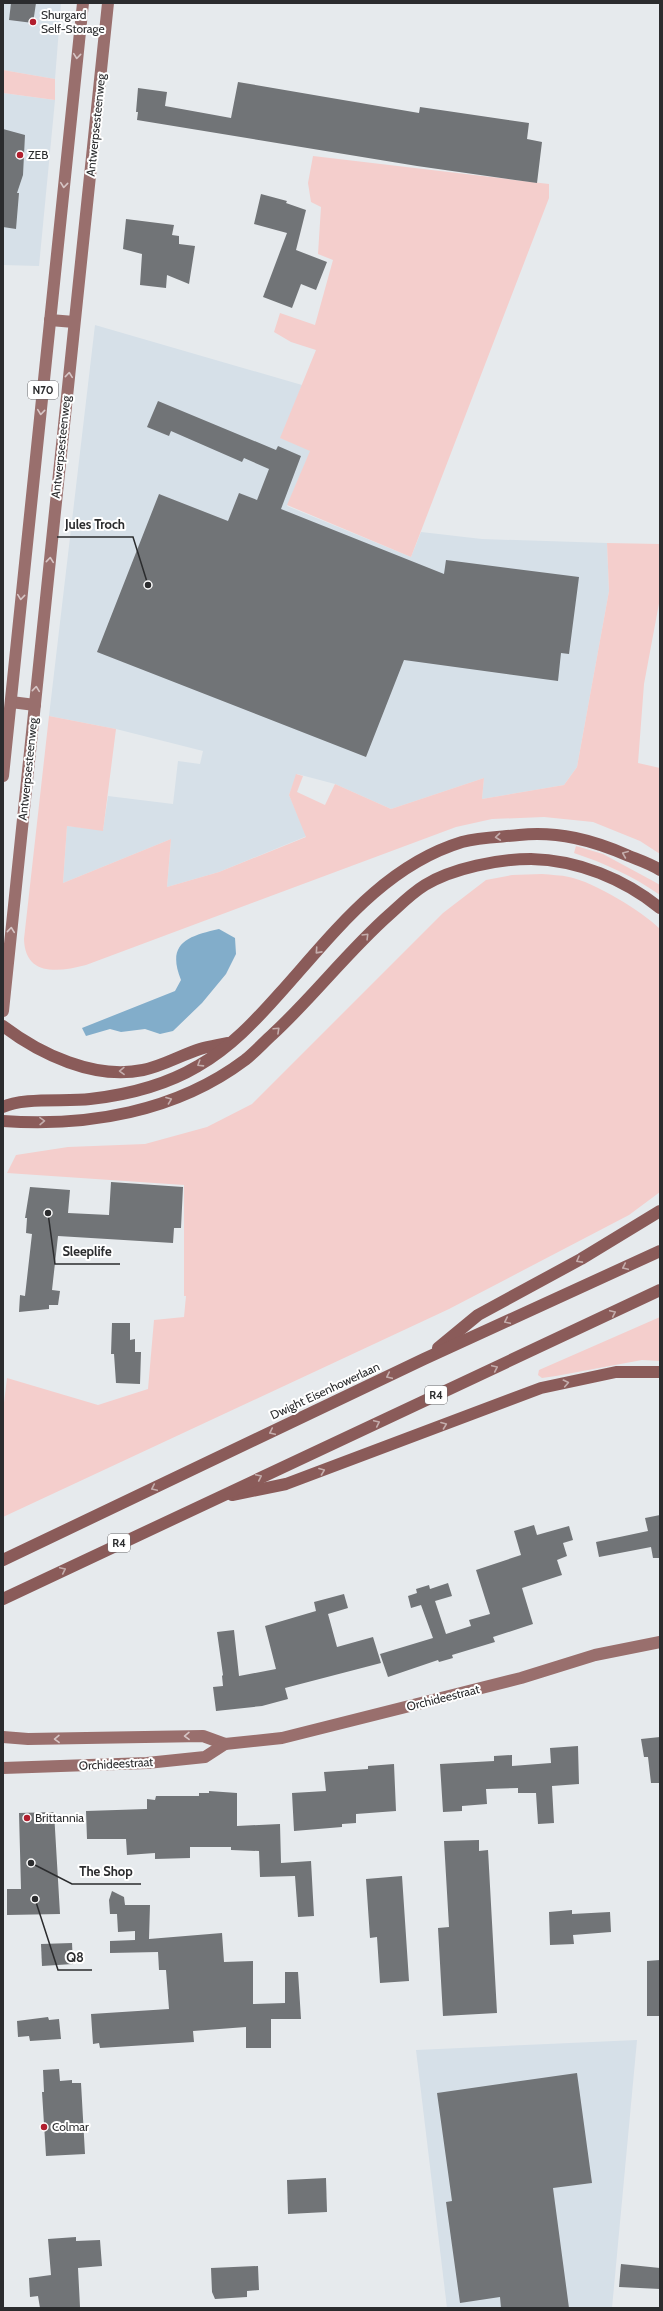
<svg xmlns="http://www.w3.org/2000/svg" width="663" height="2311" viewBox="0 0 663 2311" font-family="Cabin,sans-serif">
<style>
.built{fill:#d6e0e8}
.green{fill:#f4cecc}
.water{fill:#82adca}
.building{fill:#717477}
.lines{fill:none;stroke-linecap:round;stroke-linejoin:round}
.major{stroke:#996f6d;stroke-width:12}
.highway{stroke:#8a5b59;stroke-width:12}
.oneway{stroke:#d6c5c5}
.oneway2{stroke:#c4adac}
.poi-dot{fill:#b11e2e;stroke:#fff;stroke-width:1.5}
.labels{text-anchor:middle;stroke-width:4;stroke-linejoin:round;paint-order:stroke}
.shield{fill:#fff;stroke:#6b6b6d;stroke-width:1}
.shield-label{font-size:11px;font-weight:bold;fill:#2b2c2e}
.poi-label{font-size:12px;fill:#2b2c2e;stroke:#fff;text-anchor:start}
.street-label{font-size:12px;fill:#2b2c2e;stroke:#fff}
.leader{fill:none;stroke:#2b2c2e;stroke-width:1.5}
.callout-dot{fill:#2b2c2e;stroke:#fff;stroke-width:1.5}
.callout-label{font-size:13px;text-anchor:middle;font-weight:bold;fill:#2b2c2e;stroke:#fff;stroke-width:4;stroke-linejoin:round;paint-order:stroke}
</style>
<rect width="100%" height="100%" fill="#e6eaed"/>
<g class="built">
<path d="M3 3H61L55 79 3 70Z"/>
<path d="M3 93 55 100 39 266 3 265Z"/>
<path d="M95 325 302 385 281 438 311 450 287 506 411 557 421 532 482 539 607 543 609 591 577 767 564 785 482 799 484 778 391 809 335 784 297 774 289 795 307 836 219 872 167 887 171 839 63 883 67 826 103 830 108 796 173 804 178 761 200 764 203 751 116 729 49 716Z"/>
<path d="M637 2040 612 2308H447L416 2050Z"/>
</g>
<g class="green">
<path d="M3 70 55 79V100L3 93Z"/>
<path d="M313 156 549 184V198L411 557 287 505 310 451 280 438 316 350 291 342 274 332 280 313 315 325 333 260 318 254 321 207 311 202 308 183Z"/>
<path d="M607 543 660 544V598L644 684 638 763 660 768V854L640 841 593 822 544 817 492 819 456 827 86 965C59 972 25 977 24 939L49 716 116 729 103 831 67 826 63 883 171 839 167 887 219 872 306 837 289 795 296 774 303 776 297 792 325 805 335 784 391 809 484 778 482 799 564 785 577 767 609 591Z"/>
<path d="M576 846 603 854 653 881 660 885V895C633 876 604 863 574 853Z"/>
<path d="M542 874C551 875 561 875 569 877 594 882 642 911 660 929V1192L629 1215 449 1309 3 1517V1411L7 1378 98 1405 148 1389 154 1320 184 1317 186 1296H184V1185L7 1173 16 1155 68 1147 145 1144 207 1127 252 1104 443 913 486 880 512 875Z"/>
<path d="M660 1317V1361L642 1360 556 1376 542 1378 538 1375 539 1370Z"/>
</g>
<path class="water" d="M219 929 235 938 236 954 226 974 202 1003 173 1031 160 1034 145 1029 121 1032 110 1029 86 1036 82 1028 175 991 181 980C166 943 188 936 219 929Z"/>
<g class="building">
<path d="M11 3H36L33 23 9 20Z"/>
<path d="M238 82 419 113 420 107 529 123 527 139 542 142 537 183 417 166 137 120 138 112H136L138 88 167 92 165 106 231 118Z"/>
<path d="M3 129 25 135 23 175 17 193H19L16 229 3 227Z"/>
<path d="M261 194 287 201 286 203 306 210 296 250 327 262 316 290 301 284 292 308 263 297 287 233 254 224Z"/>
<path d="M126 219 174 225 172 235 179 236V244L195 246 189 284 167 275 166 288 140 285 142 254 123 249Z"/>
<path d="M158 401 276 450 278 446 301 456 281 509 444 574 446 560 579 577 569 654 561 653 558 681 404 660 366 757 97 652 159 494 228 521 239 493 257 500 269 469 244 458 242 462 171 431 169 436 147 427Z"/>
<path d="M111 1182 183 1187 181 1228H174L173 1243 58 1236 52 1290 60 1291 58 1305H49V1309L19 1312 20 1295 25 1296 32 1234 26 1233 27 1218H25L30 1187 70 1190 68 1213 109 1215Z"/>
<path d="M112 1323H130V1340L135 1339V1352H141L140 1384 116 1383 114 1354H111Z"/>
<path d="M660 1515V1558H653L651 1547 599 1557 596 1542 648 1531 645 1518Z"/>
<path d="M534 1525 537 1535 569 1526 573 1540 563 1543 567 1556 557 1560 562 1575 522 1588 533 1624 493 1637 495 1642 452 1655 453 1658 439 1662 438 1660 388 1677 380 1654 433 1638 421 1605 411 1608 408 1596 417 1593 416 1589 429 1585 430 1589 448 1583 452 1596 435 1601 446 1634 471 1626 469 1620 490 1614 476 1570 521 1555 514 1531Z"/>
<path d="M344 1594 348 1608 328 1614 337 1647 373 1637 381 1663 285 1688 288 1699 262 1706 216 1711 213 1687 223 1686 222 1676 223 1675 217 1632 234 1630 239 1676 276 1669 265 1626 316 1611 314 1602Z"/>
<path d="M660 1737V1783H651L648 1757H644L641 1739Z"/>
<path d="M578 1746 579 1784 552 1786 554 1823 538 1824 536 1793H518V1788L486 1789 487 1804 462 1806V1811L443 1812 440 1764 494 1761V1756L512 1755V1766L551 1763 550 1748Z"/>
<path d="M394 1764 396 1811 356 1814V1823L342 1824V1827L294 1831 292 1793 326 1791 324 1772 368 1769V1766Z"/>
<path d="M209 1791 237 1793V1826L280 1824 281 1863 311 1861 314 1916 298 1917 295 1876 260 1877 259 1851 231 1850V1847H190V1858L155 1859V1853L127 1855 126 1839H87L86 1811 147 1809V1799L155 1800 156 1796H199V1793H209Z"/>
<path d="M54 1812 60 1914 7 1915V1889H21L19 1813Z"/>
<path d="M479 1840V1851L488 1850 497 2013 443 2016 438 1928 449 1927 444 1841Z"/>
<path d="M402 1876 409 1981 380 1983 377 1937 370 1938 366 1879Z"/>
<path d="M112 1891 124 1897 125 1905H150L149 1939 222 1933 224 1962 253 1961V2004L285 2003V1972H298L301 2019H271V2048H246V2027L193 2031 194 2042 100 2048 99 2043 93 2044 91 2014 169 2009 166 1970H159L158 1952 110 1953V1941L135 1940V1931L118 1932 117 1914H110L109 1900Z"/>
<path d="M572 1910V1914L610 1912 611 1932 573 1935 574 1944 550 1945 549 1912Z"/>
<path d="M72 1943 73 1964 42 1966 41 1944Z"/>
<path d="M660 1960V2016H647V1961Z"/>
<path d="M48 2017 49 2020 59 2019 61 2039 30 2041 29 2036 18 2037 17 2021Z"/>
<path d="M59 2069 60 2081 72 2080V2083H81L85 2154 46 2156 42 2092H44L43 2070Z"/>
<path d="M577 2073 592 2183 553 2188 569 2308H501L500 2297 460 2303 446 2202 452 2201 437 2093Z"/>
<path d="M326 2178 327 2212 288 2214 287 2180Z"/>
<path d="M76 2237V2241L100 2240 102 2266 78 2268 80 2307 40 2308 38 2296 30 2297 29 2278 51 2275 48 2239Z"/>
<path d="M621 2264 660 2268V2289L619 2287Z"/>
<path d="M258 2266 259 2290 247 2291V2297L215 2299 212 2292 211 2268Z"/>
</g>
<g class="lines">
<g class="major">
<path d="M50 320 74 322"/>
<path d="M11 702 35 705"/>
<path d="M3 776 83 3"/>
<path d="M3 1011 108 3"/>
<path d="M3 1737 28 1739 203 1736 225 1744"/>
<path d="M3 1768 147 1763 205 1757 225 1744 282 1738 521 1678 595 1655 660 1642"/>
</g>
<g class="highway">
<path d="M3 1026C40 1054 94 1080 143 1070 163 1066 181 1055 200 1049 209 1046 218 1045 227 1043"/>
<path d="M3 1107C22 1097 67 1102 90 1099 126 1095 166 1085 198 1066 230 1048 256 1020 280 993 333 934 383 866 462 842 480 837 500 837 519 835 558 831 593 840 629 856 639 860 651 864 660 870"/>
<path d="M3 1121C87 1127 176 1112 245 1060 255 1052 264 1042 273 1034 314 996 348 951 390 914 401 904 412 893 425 885 453 868 499 859 531 859 578 860 624 879 660 908"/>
<path d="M438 1348 478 1315 581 1259 660 1211"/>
<path d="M232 1495 286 1484 541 1388 616 1372H660"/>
<path d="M3 1560 424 1359 660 1251"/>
<path d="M3 1599 660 1290"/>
</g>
</g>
<defs><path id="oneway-chevron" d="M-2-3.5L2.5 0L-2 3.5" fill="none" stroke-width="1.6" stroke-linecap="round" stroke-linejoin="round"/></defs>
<g class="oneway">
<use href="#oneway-chevron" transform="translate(77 56) rotate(96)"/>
<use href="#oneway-chevron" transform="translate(64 185) rotate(96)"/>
<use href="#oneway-chevron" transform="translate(69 375) rotate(-84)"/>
<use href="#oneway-chevron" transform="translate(41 412) rotate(96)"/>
<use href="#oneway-chevron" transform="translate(50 560) rotate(-84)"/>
<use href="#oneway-chevron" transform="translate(21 597) rotate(96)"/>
<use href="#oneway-chevron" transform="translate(36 689) rotate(-84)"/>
<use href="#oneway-chevron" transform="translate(11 930) rotate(-84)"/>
<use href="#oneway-chevron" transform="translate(187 1736) rotate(179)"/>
<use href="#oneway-chevron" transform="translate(57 1739) rotate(179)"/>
</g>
<g class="oneway2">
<use href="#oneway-chevron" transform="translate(498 837) rotate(174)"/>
<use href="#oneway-chevron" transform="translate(625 854) rotate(-157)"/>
<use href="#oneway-chevron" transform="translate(366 936) rotate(-45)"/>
<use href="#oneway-chevron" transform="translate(318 951) rotate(132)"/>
<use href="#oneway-chevron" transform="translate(277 1030) rotate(-43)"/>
<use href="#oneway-chevron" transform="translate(200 1064) rotate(148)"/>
<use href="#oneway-chevron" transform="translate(122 1071) rotate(179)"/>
<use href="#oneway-chevron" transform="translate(169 1100) rotate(-21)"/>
<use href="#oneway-chevron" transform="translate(42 1121) rotate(-1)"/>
<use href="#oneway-chevron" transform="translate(579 1260) rotate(151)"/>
<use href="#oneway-chevron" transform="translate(625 1267) rotate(155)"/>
<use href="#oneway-chevron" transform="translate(613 1313) rotate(-25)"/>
<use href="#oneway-chevron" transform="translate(507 1321) rotate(155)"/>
<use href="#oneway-chevron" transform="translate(495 1368) rotate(-25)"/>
<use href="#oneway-chevron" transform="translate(389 1376) rotate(155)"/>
<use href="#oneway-chevron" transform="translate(566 1383) rotate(-12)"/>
<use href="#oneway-chevron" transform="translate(377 1423) rotate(-25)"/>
<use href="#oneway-chevron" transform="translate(444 1425) rotate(-21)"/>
<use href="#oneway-chevron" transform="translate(272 1432) rotate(155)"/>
<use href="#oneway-chevron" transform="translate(322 1471) rotate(-21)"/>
<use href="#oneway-chevron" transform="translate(259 1477) rotate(-25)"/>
<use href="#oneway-chevron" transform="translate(154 1488) rotate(155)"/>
<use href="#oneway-chevron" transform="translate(63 1570) rotate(-25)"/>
</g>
<g class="poi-dot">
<circle cx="33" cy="22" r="4"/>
<circle cx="20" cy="155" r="4"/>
<circle cx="27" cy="1818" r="4"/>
<circle cx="44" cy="2127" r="4"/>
</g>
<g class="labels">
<g class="shield">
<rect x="28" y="381" width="30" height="18" rx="3"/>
<rect x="425" y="1386" width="22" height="18" rx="3"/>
<rect x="108" y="1534" width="22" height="18" rx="3"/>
</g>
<g class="shield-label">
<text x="43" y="394">N70</text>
<text x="436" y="1399">R4</text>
<text x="119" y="1547">R4</text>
</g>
<g class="poi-label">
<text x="41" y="19">Shurgard<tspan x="41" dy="14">Self-Storage</tspan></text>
<text x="28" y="159">ZEB</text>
<text x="35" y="1822">Brittannia</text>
<text x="52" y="2131">Colmar</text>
</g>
<g class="street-label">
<text transform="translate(96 125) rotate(-84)" y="4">Antwerpsesteenweg</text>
<text transform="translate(61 447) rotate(-84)" y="4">Antwerpsesteenweg</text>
<text transform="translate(28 769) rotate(-84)" y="4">Antwerpsesteenweg</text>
<text transform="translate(325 1391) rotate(-25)" y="4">Dwight Eisenhowerlaan</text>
<text transform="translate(443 1698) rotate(-14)" y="4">Orchideestraat</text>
<text transform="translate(116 1764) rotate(-3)" y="4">Orchideestraat</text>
</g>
</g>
<path class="leader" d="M148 585L133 537H57M48 1213L55 1264H120M31 1863L72 1884H141M35 1899L58 1970H92"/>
<g class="callout-dot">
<circle cx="148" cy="585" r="4"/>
<circle cx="48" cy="1213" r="4"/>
<circle cx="31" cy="1863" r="4"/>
<circle cx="35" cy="1899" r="4"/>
</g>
<g class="callout-label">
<text x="95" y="529">Jules Troch</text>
<text x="87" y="1256">Sleeplife</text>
<text x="106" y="1876">The Shop</text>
<text x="75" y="1962">Q8</text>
</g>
<rect width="663" height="2311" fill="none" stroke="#2b2c2e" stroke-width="8"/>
</svg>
